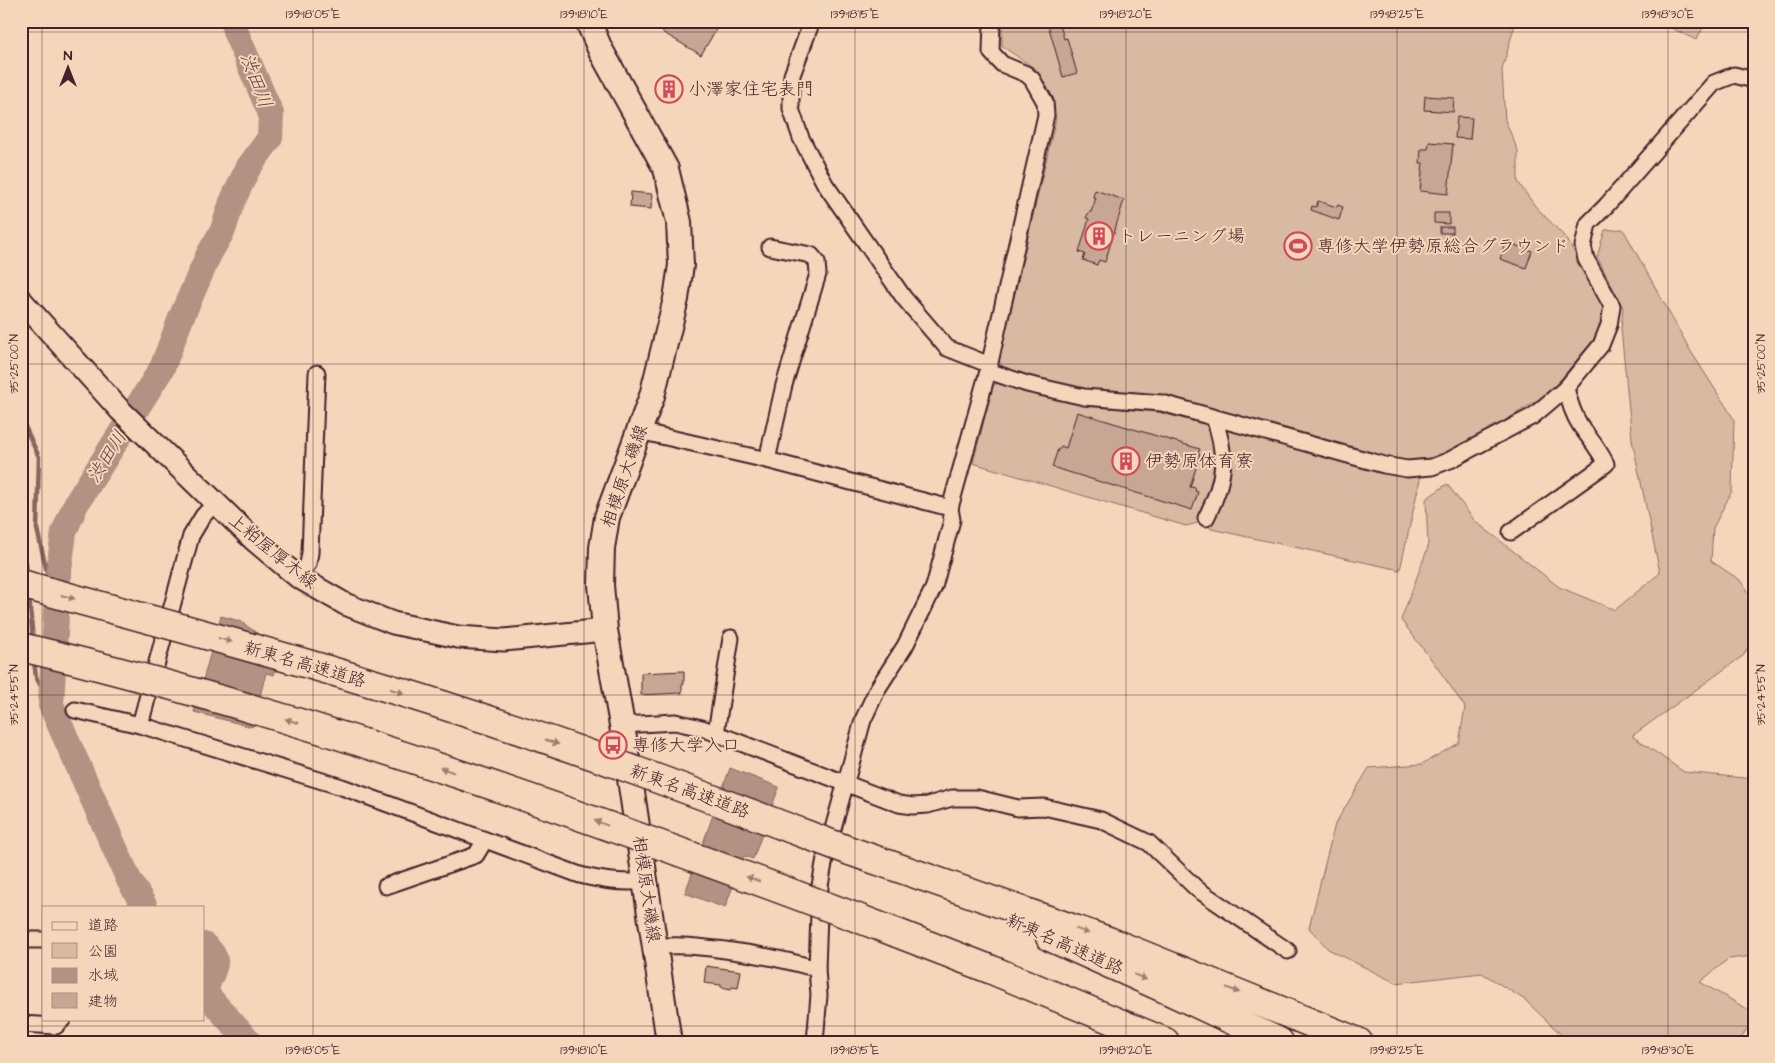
<svg xmlns="http://www.w3.org/2000/svg" width="1775" height="1063" viewBox="0 0 1775 1063" font-family="'Architects Daughter','Klee One',sans-serif">
<style>
.green{fill:#d8b9a2;stroke:#916c66}
.water{fill:#b39183;stroke:#896360}
.lines{fill:none;stroke-linecap:round;stroke-linejoin:round}
.stream{stroke:#896360;stroke-width:4.5}
.river{stroke:#b39183;stroke-width:26}
.building{fill:#c7a694;stroke:#4a1f2b}
.minor-casing{stroke:#4a1f2b;stroke-width:19}
.secondary-casing{stroke:#4a1f2b;stroke-width:25}
.primary-casing{stroke:#4a1f2b;stroke-width:28}
.motorway-casing{stroke:#4a1f2b;stroke-width:31}
.minor{stroke:#f4d7ba;stroke-width:15}
.secondary{stroke:#f4d7ba;stroke-width:21}
.primary{stroke:#f4d7ba;stroke-width:24}
.motorway{stroke:#f4d7ba;stroke-width:28}
.motorway-bridge-casing{stroke:#4a1f2b;stroke-width:31;stroke-linecap:butt}
.motorway-bridge{stroke:#f4d7ba;stroke-width:28}
.oneway{fill:#9f7b72}
.ticks{fill:none;stroke:#4a1f2b;stroke-width:1;stroke-opacity:0.45}
.labels{text-anchor:middle;stroke-width:4;stroke-linejoin:round;paint-order:stroke}
.poi-label{font-size:18px;fill:#4a1f2b;stroke:#f4d7ba;text-anchor:start}
.street-label{font-size:18px;fill:#4a1f2b;stroke:#f4d7ba}
.water-label{font-size:19px;font-style:italic;fill:#643c41;stroke:#f4d7ba}
.neatline{fill:none;stroke:#4a1f2b;stroke-width:2}
.ticks-label{font-size:12px;text-anchor:middle;fill:#4a1f2b}
</style>
<rect width="100%" height="100%" fill="#f4d7ba"/>
<filter id="ink" filterUnits="userSpaceOnUse"><feTurbulence type="fractalNoise" baseFrequency=".02" numOctaves="2"/><feDisplacementMap in="SourceGraphic" scale="10" xChannelSelector="R" yChannelSelector="G"/><feConvolveMatrix kernelMatrix="1 2 1 2 8 2 1 2 1" color-interpolation-filters="sRGB"/></filter>
<g filter="url(#ink)">
<g class="green">
<path d="M1002 21H1517L1515 24 1502 70 1505 120 1518 151V182L1535 206 1567 239 1603 305 1605 313 1599 333 1550 392 1470 443 1438 457 1408 461 1384 457 1161 396 1085 389 1018 374 1004 368 999 361 1056 118 1037 70 1002 46Z"/>
<path d="M1657 21H1707L1696 40Z"/>
<path d="M1623 229 1690 350 1734 419 1732 491 1713 528 1711 561 1740 580 1754 602V635L1744 655 1632 736 1684 772 1754 779V956L1728 959 1700 982 1754 1013V1017L1739 1042H1569L1525 1000 1482 973 1396 983 1328 949 1309 928 1335 824 1369 768 1422 764 1459 743 1465 707 1434 663 1401 620 1428 547 1426 499 1447 484 1475 521 1559 587 1615 610 1660 573 1632 440 1621 329 1623 308 1597 257 1605 230Z"/>
<path d="M999 382 1023 390 1086 406 1158 412 1385 471 1421 475 1400 570 1211 529 1206 521 1186 526 973 463 993 386Z"/>
</g>
<g class="water">
<path d="M221 616 240 621 282 651 274 675 266 673 252 727 194 712Z"/>
<path d="M730 768 779 787 753 859 744 856 725 908 685 893Z"/>
</g>
<g class="lines">
<g class="stream">
<path d="M21 418 39 457 37 529 49 581"/>
<path d="M21 553 26 563 27 576"/>
<path d="M29 596 33 640"/>
<path d="M34 661 36 677 51 705"/>
</g>
<g class="river">
<path d="M145 907 129 880 51 705 58 578 64 532 76 504 162 368 181 318 209 254 223 230 232 202 248 168 270 138 271 114 235 31 234 21"/>
<path d="M204 945C228 964 206 972 206 994L249 1042"/>
</g>
</g>
<g class="building">
<path d="M668 21H706L717 28 701 55 662 32Z"/>
<path d="M1047 21H1059L1064 39 1067 38 1077 73 1063 77Z"/>
<path d="M667 83 676 88 671 96 662 90Z"/>
<path d="M1425 96 1454 98 1453 112 1424 110Z"/>
<path d="M1457 117 1472 118 1470 139 1455 138Z"/>
<path d="M1429 142 1453 144 1448 194 1420 191 1423 163H1420L1421 149H1428Z"/>
<path d="M1095 190 1124 200 1105 262 1099 260 1097 265 1083 260 1085 254 1079 252 1089 219 1086 218 1089 212H1091L1096 198 1093 197Z"/>
<path d="M631 192 652 194 651 209 630 207Z"/>
<path d="M1318 201 1337 207 1338 205 1343 207 1339 220 1311 210 1312 206 1316 207Z"/>
<path d="M1434 213H1449V224L1434 223Z"/>
<rect x="1440" y="227" width="13" height="6"/>
<path d="M1505 242 1532 251 1526 268 1500 259Z"/>
<path d="M1077 412 1200 449 1198 454 1200 455 1190 487 1196 488 1195 491 1198 492 1192 510 1052 467 1058 449H1060L1061 446 1066 448Z"/>
<path d="M684 671V684H682V693L641 695V673Z"/>
<path d="M706 966 741 971 738 988 732 987 731 989 721 987V985L704 983Z"/>
</g>
<g class="lines">
<g class="minor-casing">
<g id="minor">
<path d="M812 21 792 75 791 92V109L801 138 825 184 904 298 947 348 990 365"/>
<path d="M988 371 1046 115 1045 102 1032 79 1026 74 1002 64 991 52 992 21"/>
<path d="M639 431 767 460 950 508 988 371 1027 384 1084 397 1162 403 1384 465 1407 469 1432 467 1450 460 1533 416 1566 388 1601 345 1609 325 1612 306 1586 259 1583 246 1588 224 1606 206 1714 83 1734 75 1754 80"/>
<path d="M767 460 784 385 818 274 817 262 811 255 770 247"/>
<path d="M1206 518C1225 481 1228 457 1214 418"/>
<path d="M1511 532 1606 464C1599 449 1589 438 1580 425 1573 414 1569 401 1566 388"/>
<path d="M298 577 308 564 310 553 317 373"/>
<path d="M75 710 140 725 342 787 580 875C603 881 623 884 646 881"/>
<path d="M140 725 191 536 203 516 215 503"/>
<path d="M622 725 675 722 702 728 899 804 913 806 928 805 952 798H977L1018 808 1044 807 1101 820 1149 843 1197 889 1288 951"/>
<path d="M716 733 731 638"/>
<path d="M386 886 476 855 485 840"/>
<path d="M21 940H44"/>
<path d="M655 947C680 944 701 947 725 950 757 954 787 960 817 969"/>
<path d="M21 1024 56 1026 63 1019"/>
<path d="M815 1042 819 995 817 969 820 886 825 858 863 720 878 688 905 646 934 587 952 520 950 508"/>
</g>
</g>
<g class="secondary-casing">
<path id="secondary" d="M21 300 120 410 254 540 298 577 345 604 393 623 458 637 504 640 605 630"/>
</g>
<g class="primary-casing">
<path id="primary" d="M588 21 600 49 666 169 679 222 681 265 676 299 652 396 607 517 602 548 601 585 605 630 622 725 669 1042"/>
</g>
<g class="motorway-casing">
<g id="motorway">
<path d="M850 851 1111 942 1358 1042"/>
<path d="M897 933 992 970 1165 1042"/>
<path d="M1050 937 1168 990 1279 1042"/>
</g>
</g>
<use href="#minor" class="minor"/>
<use href="#secondary" class="secondary"/>
<use href="#primary" class="primary"/>
<use href="#motorway" class="motorway"/>
<g class="motorway-bridge-casing">
<g id="motorway-bridge">
<path d="M21 584C170 625 320 665 467 713 596 754 723 803 850 851"/>
<path d="M21 647C320 718 610 824 897 933"/>
</g>
</g>
<use href="#motorway-bridge" class="motorway-bridge"/>
</g>
<defs><path id="oneway-solid" d="M-6-.8H1V-3.2L6.5 0L1 3.2V.8H-6Z" transform="scale(1.25)"/></defs>
<g class="oneway">
<use href="#oneway-solid" transform="translate(68 597) rotate(15)"/>
<use href="#oneway-solid" transform="translate(225 640) rotate(16)"/>
<use href="#oneway-solid" transform="translate(397 691) rotate(17)"/>
<use href="#oneway-solid" transform="translate(292 721) rotate(-163)"/>
<use href="#oneway-solid" transform="translate(552 742) rotate(19)"/>
<use href="#oneway-solid" transform="translate(447 770) rotate(-161)"/>
<use href="#oneway-solid" transform="translate(601 823) rotate(-160)"/>
<use href="#oneway-solid" transform="translate(753 879) rotate(-160)"/>
<use href="#oneway-solid" transform="translate(1082 931) rotate(20)"/>
<use href="#oneway-solid" transform="translate(1140 977) rotate(24)"/>
<use href="#oneway-solid" transform="translate(1233 990) rotate(22)"/>
</g>
</g>
<path class="ticks" d="M42 21V1042M313 21V1042M584 21V1042M855 21V1042M1126 21V1042M1397 21V1042M1668 21V1042M21 32H1754M21 364H1754M21 695H1754M21 1026H1754"/>
<defs>
<g id="building-ring" transform="scale(1.4375)"><circle r="9.5" fill="#f4d7ba" stroke="#d1495b" stroke-width="1.5"/><path d="M-4-6H4V6H1V3H-1V6H-4ZM-2.5-4.3h1.7v1.8h-1.7ZM.8-4.3h1.7v1.8H.8ZM-2.5-1h1.7V.8h-1.7ZM.8-1h1.7V.8H.8Z" fill="#d1495b"/></g>
<g id="stadium-ring" transform="scale(1.4375)"><circle r="9.5" fill="#f4d7ba" stroke="#d1495b" stroke-width="1.5"/><path d="M0-5a6.5 5 0 1 0 0 10a6.5 5 0 1 0 0-10ZM-3.5-1.8h7v3.6h-7Z" fill="#d1495b"/></g>
<g id="bus-ring" transform="scale(1.4375)"><circle r="9.5" fill="#f4d7ba" stroke="#d1495b" stroke-width="1.5"/><path d="M-5-6H5V4H4V6H2V4H-2V6H-4V4H-5ZM-3.5-4V0h7V-4ZM-3.5 1.2v1.5H-2V1.2ZM2 1.2v1.5H3.5V1.2Z" fill="#d1495b"/></g>
</defs>
<g fill-rule="evenodd">
<use href="#building-ring" x="669" y="89"/>
<use href="#building-ring" x="1099" y="236"/>
<use href="#stadium-ring" x="1298" y="246"/>
<use href="#building-ring" x="1126" y="461"/>
<use href="#bus-ring" x="613" y="745"/>
</g>
<g class="labels">
<g class="poi-label">
<text x="688" y="95">小澤家住宅表門</text>
<text x="1118" y="242">トレーニング場</text>
<text x="1317" y="252">専修大学伊勢原総合グラウンド</text>
<text x="1145" y="467">伊勢原体育寮</text>
<text x="632" y="751">専修大学入口</text>
</g>
<g class="street-label">
<text transform="translate(624 476) rotate(-71)" y="6">相模原大磯線</text>
<text transform="translate(273 551) rotate(39)" y="6">上粕屋厚木線</text>
<text transform="translate(305 664) rotate(16)" y="6">新東名高速道路</text>
<text transform="translate(690 791) rotate(20)" y="6">新東名高速道路</text>
<text transform="translate(647 889) rotate(82)" y="6">相模原大磯線</text>
<text transform="translate(1065 944) rotate(24)" y="6">新東名高速道路</text>
</g>
<g class="water-label">
<text transform="translate(257 80) rotate(69)" y="7">渋田川</text>
<text transform="translate(106 456) rotate(-58)" y="7">渋田川</text>
</g>
</g>
<rect width="1775" height="1063" fill="none" stroke="#f4d7ba" stroke-width="55"/>
<rect x="42" y="906" width="162" height="115" fill="#f4d7ba" stroke="#b08d81"/>
<rect x="52" y="922" width="25" height="8" fill="#f4d7ba" stroke="#b08d81"/>
<text x="88" y="930" font-size="15" fill="#4a1f2b">道路</text>
<rect x="52" y="943" width="25" height="15" fill="#d8b9a2" stroke="#b08d81"/>
<text x="88" y="956" font-size="15" fill="#4a1f2b">公園</text>
<rect x="52" y="968" width="25" height="15" fill="#b39183" stroke="#b08d81"/>
<text x="88" y="980" font-size="15" fill="#4a1f2b">水域</text>
<rect x="52" y="993" width="25" height="15" fill="#c7a694" stroke="#b08d81"/>
<text x="88" y="1006" font-size="15" fill="#4a1f2b">建物</text>
<g transform="translate(68 68)" stroke="#f4d7ba" stroke-width="4" paint-order="stroke">
<path d="M0-4L9 19L0 12L-9 19Z" fill="#4a1f2b"/>
<text y="-8" font-size="14" font-weight="bold" text-anchor="middle" fill="#4a1f2b">N</text>
</g>
<rect x="28" y="28" width="1720" height="1008" class="neatline"/>
<g class="ticks-label">
<text x="313" y="18">139°18'05"E</text>
<text x="584" y="18">139°18'10"E</text>
<text x="855" y="18">139°18'15"E</text>
<text x="1126" y="18">139°18'20"E</text>
<text x="1397" y="18">139°18'25"E</text>
<text x="1668" y="18">139°18'30"E</text>
<text transform="translate(14 364) rotate(-90)" y="4">35°25'00"N</text>
<text transform="translate(1761 364) rotate(-90)" y="4">35°25'00"N</text>
<text transform="translate(14 695) rotate(-90)" y="4">35°24'55"N</text>
<text transform="translate(1761 695) rotate(-90)" y="4">35°24'55"N</text>
<text x="313" y="1054">139°18'05"E</text>
<text x="584" y="1054">139°18'10"E</text>
<text x="855" y="1054">139°18'15"E</text>
<text x="1126" y="1054">139°18'20"E</text>
<text x="1397" y="1054">139°18'25"E</text>
<text x="1668" y="1054">139°18'30"E</text>
</g>
</svg>
